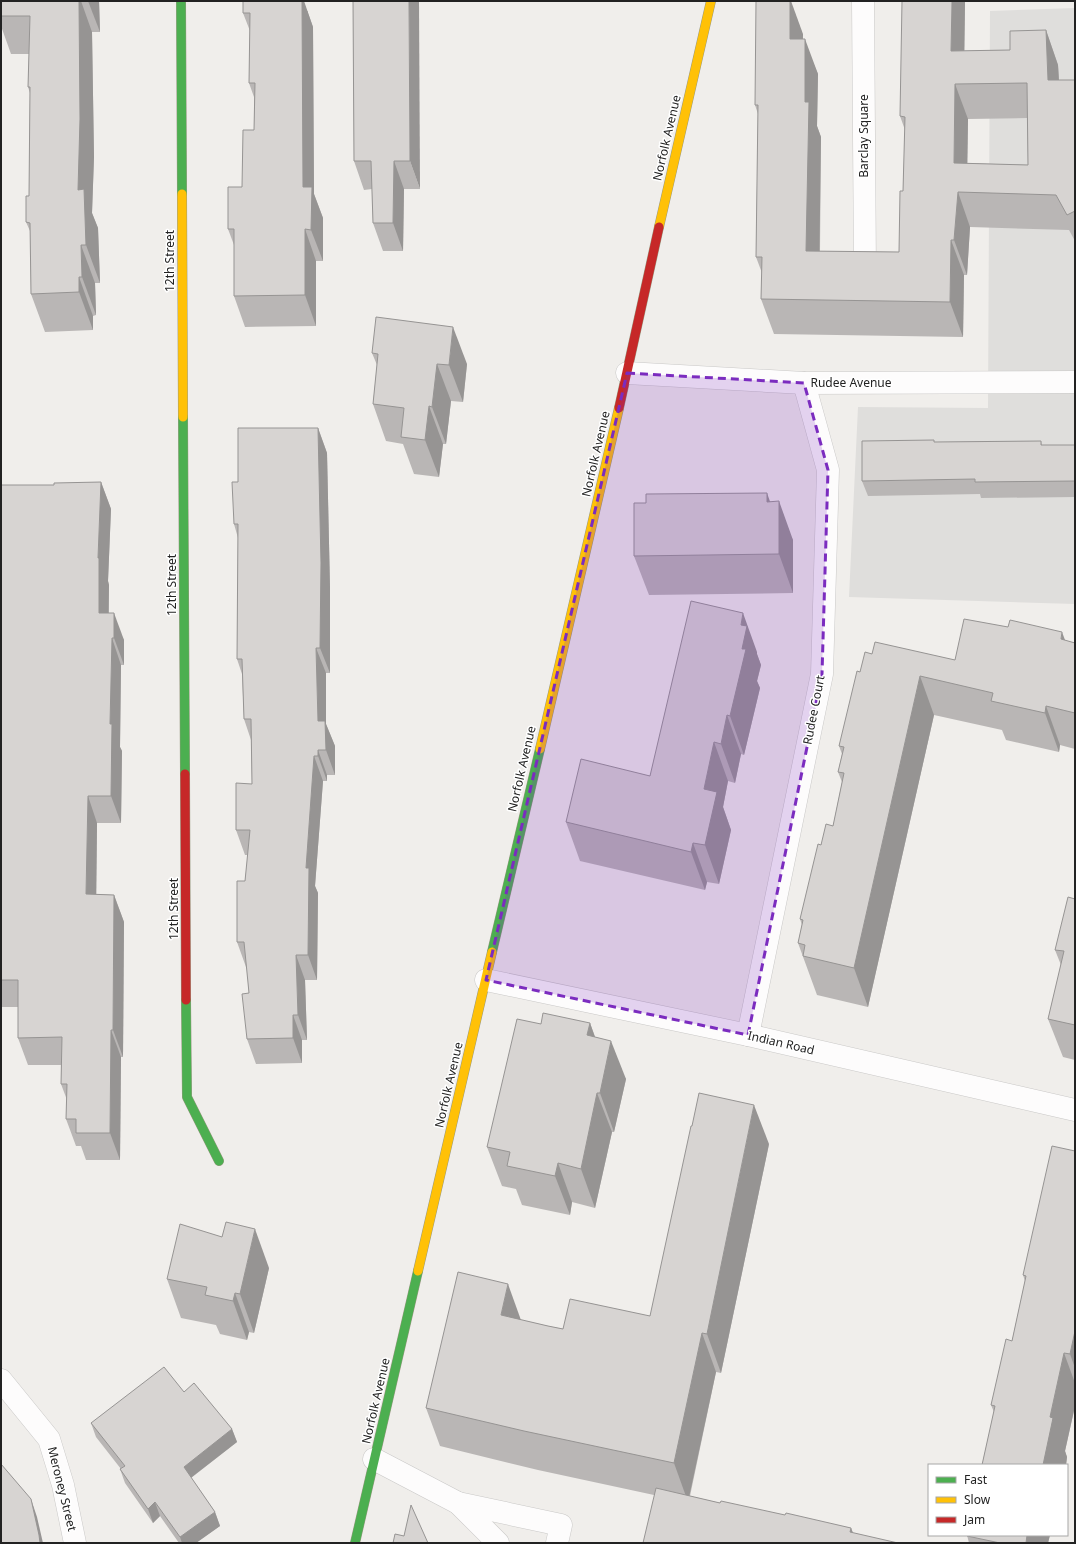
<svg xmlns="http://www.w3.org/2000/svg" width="1076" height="1544" viewBox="0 0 1076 1544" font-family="'Noto Sans',sans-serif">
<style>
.residential{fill:#dfdedc}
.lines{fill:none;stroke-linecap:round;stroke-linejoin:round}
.street-casing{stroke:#c9c8c7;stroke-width:23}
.fast-casing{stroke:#999a82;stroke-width:10}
.slow-casing{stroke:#999a82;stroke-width:10}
.jam-casing{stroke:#999a82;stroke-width:10}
.street{stroke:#fdfcfc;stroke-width:22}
.fast{stroke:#4caf50;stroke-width:9}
.slow{stroke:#ffc107;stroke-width:9}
.jam{stroke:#c62828;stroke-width:9}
.wall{fill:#b9b6b5;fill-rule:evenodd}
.shaded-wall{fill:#969493}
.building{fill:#d7d4d2;stroke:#969493;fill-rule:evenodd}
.marked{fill:#7b2cbf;fill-opacity:0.2;stroke:#7b2cbf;stroke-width:3;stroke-dasharray:8 5;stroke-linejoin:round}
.labels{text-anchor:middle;stroke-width:3;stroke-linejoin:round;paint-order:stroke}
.street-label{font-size:12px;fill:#222;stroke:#fff}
</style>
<rect width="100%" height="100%" fill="#f0eeeb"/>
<path class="residential" d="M1075 8V604L849 597 858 407 988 408 990 11Z"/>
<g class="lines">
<g class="street-casing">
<g id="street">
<path d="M863 1 865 270"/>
<path d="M627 373 804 383 1075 382"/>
<path d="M486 980 748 1035 1075 1110"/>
<path d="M748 1035 822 674 828 470 804 383"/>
<path d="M1 1380 49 1439 63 1485 75 1543"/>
<path d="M374 1459 458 1503 561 1525 557 1543"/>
<path d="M458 1503 498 1543"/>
</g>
</g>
<g class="fast-casing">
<g id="fast">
<path d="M181 1 182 194"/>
<path d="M183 417 185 774"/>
<path d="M492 952 540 749"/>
<path d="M186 1000 187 1097 219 1161"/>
<path d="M355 1543 418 1271"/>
</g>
</g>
<g class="slow-casing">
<g id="slow">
<path d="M182 194 183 417"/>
<path d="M659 227 711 1"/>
<path d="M540 749 619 408"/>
<path d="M418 1271 492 952"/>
</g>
</g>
<g class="jam-casing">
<g id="jam">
<path d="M619 408 659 227"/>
<path d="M185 774 186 1000"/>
</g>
</g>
<use href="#street" class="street"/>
<use href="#fast" class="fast"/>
<use href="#slow" class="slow"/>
<use href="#jam" class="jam"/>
</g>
<g class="wall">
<path d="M1 1H99L100 32H92L94 157 92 213 98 228 100 283H95L96 315 93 316V330L45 332 31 294 30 231 26 222 29 196 30 93 28 87 29 54H11L1 26Z"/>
<path d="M353 1 420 189H404L403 251H383L373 223 372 189 364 190 354 161Z"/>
<path d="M965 3 964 51 1010 50 1046 30 1058 65 1059 80H1075V241L1069 230 970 227 967 275H964L963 337 774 334 761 299 762 273 756 257 758 114 755 105 803 34V39L818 74 817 126 821 137 820 251 899 252 903 191 905 130 900 116ZM1027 118 1028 165 967 163 968 119Z"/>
<path d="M308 11V13L313 27 314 194 323 218V261H316V326L245 327 234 296V245L228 229 242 187 254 130V97L249 83 250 31 243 13Z"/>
<path d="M372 353 467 364 463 402 451 401 446 444H443L439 477 414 474 403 444 386 441 373 404 377 365Z"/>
<path d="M318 428 327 453 330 588V673H326V724L335 746V775H327V781H323L315 886 318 893 317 980H305L307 1040H302V1063L256 1064 247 1039 249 993 247 967H246L237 942 245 881 248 855H245L236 830 252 784 251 740 244 719 242 674 237 659 238 538 234 524 238 482Z"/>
<path d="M1041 441 1042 445H1075V497L981 498 980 494 868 496 862 481 935 442Z"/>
<path d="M101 482 111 509 108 581 109 585V613L124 640V665H121L120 747 122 751 121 823H97L96 894 114 895 124 922 123 1057H121L120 1160H86L81 1146H76L66 1119 67 1100 61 1084V1065H28L18 1038V1007H1V485H54Z"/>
<path d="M770 501 793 540V593L649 595 634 556Z"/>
<path d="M1008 627 1075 643V749L1060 745 1059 752 1006 740 1002 730 934 715 868 1007 817 995 798 943 802 925 800 919 821 845 833 826 842 782 838 772 842 754 839 746 860 672 872 654 955 660Z"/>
<path d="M757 652V654L761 665 757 681 760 688 744 755 741 754 735 783 728 781 723 807 731 830 719 884 707 882 705 890 580 861 566 822 650 776Z"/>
<path d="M1075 899V1060L1063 1057 1048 1019 1061 965 1055 950Z"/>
<path d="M590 1023 595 1037 626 1079 614 1132H612L595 1208 572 1202 570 1215 522 1205 516 1189 502 1186 487 1147 541 1024Z"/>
<path d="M769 1144 721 1373 716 1372 690 1496 720 1503 851 1528 853 1533 654 1495 538 1470 440 1446 426 1408 521 1320 548 1326 563 1329 650 1316Z"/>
<path d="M1075 1151V1406L1065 1451 1067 1457 1066 1465H982L994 1412 991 1405 1012 1341 1025 1281 1023 1275Z"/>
<path d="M269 1268 254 1333 249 1332 247 1340 220 1334 216 1325 181 1318 167 1279Z"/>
<path d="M184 1392 232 1429 237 1442 191 1478 215 1512 220 1526 196 1543H179L160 1516 153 1523 125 1483 120 1469H121L96 1437 91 1423Z"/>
<path d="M967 1535H1050L1048 1543H969Z"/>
</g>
<g class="shaded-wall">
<path d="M79 1H81L92 32 94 157 92 213 98 228 100 283 86 245 78 190Z"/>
<path d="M88 1H99L100 32Z"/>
<path d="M299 1H304L313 27 314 194 323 218V261L311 230 303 187Z"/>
<path d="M409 1H419L420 189 410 161Z"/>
<path d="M790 1H791L803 34 802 74 790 39Z"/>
<path d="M952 1H965V3L964 84 951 51Z"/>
<path d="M1046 30 1058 65 1061 115 1048 80Z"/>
<path d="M805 39 818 74 817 126 821 137 819 286 806 251 805 102Z"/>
<path d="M955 84 968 119 967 192 954 163Z"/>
<path d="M394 161 404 189 403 251 393 223Z"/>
<path d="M958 192 970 227 967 275 954 240Z"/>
<path d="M305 229 316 261V326L305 295Z"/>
<path d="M951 240 964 275 963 337 950 302Z"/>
<path d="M81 245 95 283 96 315 82 277Z"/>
<path d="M79 277 93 316V330L79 292Z"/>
<path d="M453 327 467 364 463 402 449 365Z"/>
<path d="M437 364 451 401 446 444 432 407Z"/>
<path d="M429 406 443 444 439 477 425 440Z"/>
<path d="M318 428 327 453 330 588V673L320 648Z"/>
<path d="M101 482 111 509 108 581 109 585 108 640 99 613 98 558Z"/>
<path d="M767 493 779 527V501L793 540V593L779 554 767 502Z"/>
<path d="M114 613 124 640V665L114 638Z"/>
<path d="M743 613 757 652V654L761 665 757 681 760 688 744 755 730 716 742 649 741 625Z"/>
<path d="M1062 632 1075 667 1061 639Z"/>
<path d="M112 638 121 665 120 747 122 751 121 823 111 796 110 724Z"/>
<path d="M316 648 326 673V724L335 746V775L326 750 318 721Z"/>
<path d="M920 676 934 715 868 1007 854 968Z"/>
<path d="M1046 706 1060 745 1059 752 1045 713Z"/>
<path d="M727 715 741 754 735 783 721 744Z"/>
<path d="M714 742 728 781 723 807 731 830 719 884 705 845 704 789Z"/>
<path d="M318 750 327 775V781L318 756Z"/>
<path d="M314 756 323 781 315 886 318 893 317 980 308 955 306 868Z"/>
<path d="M88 796 97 823 96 922 86 894Z"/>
<path d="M693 843 707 882 705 890 691 852Z"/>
<path d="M114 895 124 922 123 1057 113 1030Z"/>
<path d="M296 955 305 980 307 1040 298 1015Z"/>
<path d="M293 1015 302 1040V1063L293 1038Z"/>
<path d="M590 1023 604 1062 587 1035Z"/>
<path d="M111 1030 121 1057 120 1160 110 1133Z"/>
<path d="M611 1041 626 1079 614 1132 600 1093Z"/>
<path d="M597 1093 612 1132 595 1208 581 1169Z"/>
<path d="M754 1105 769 1144 721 1373 707 1334Z"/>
<path d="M558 1163 572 1202 570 1215 555 1176Z"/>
<path d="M255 1229 269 1268 254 1333 240 1294Z"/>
<path d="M508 1284 522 1323 501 1315Z"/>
<path d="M235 1293 249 1332 247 1340 233 1301Z"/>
<path d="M1075 1331V1368L1070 1354Z"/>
<path d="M702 1333 716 1372 688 1502 674 1463Z"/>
<path d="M1064 1353 1075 1383V1406L1065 1451 1067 1457 1066 1465H1043L1050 1417Z"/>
<path d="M232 1429 237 1442 188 1480 184 1467Z"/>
<path d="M31 1499 37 1517 43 1543H40Z"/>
<path d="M155 1502 160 1516 153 1523 148 1509Z"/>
<path d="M215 1512 220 1526 196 1543H182L180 1537Z"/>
<path d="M851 1528 857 1543 850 1532Z"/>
<path d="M1027 1535H1050L1048 1543H1026Z"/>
</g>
<g class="building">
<path d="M1 1H79L80 119 78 190 84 189 86 245H81L82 277H79V292L31 294 30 223 26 222V196H29L30 87H28L30 16H1Z"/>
<path d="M243 1H302L303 187H312L311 230 305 229V295L234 296V229H228V187H242L243 130H254L255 83H249L250 13H243Z"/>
<path d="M353 1H409L410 161H394L393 223H373L371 161H354Z"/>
<path d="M756 1H790V39H805V102H809L806 251 899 252 900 191H903L905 117 900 116 902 1H952L951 51 1010 50V31L1046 30 1048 80H1075V211L1067 215 1056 195 958 192 954 240H951L950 302 761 299 762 257H756L758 105H755ZM1027 83 1028 165 954 163 955 84Z"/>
<path d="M376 317 453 327 449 365 437 364 432 407 429 406 425 440 401 437 404 408 373 404 378 354 372 353Z"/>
<path d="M238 428H318L321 563 320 648H316L318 721H325L326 750H318V756H314L306 868H309L308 955H296L298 1015H293V1038L247 1039 242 994 249 993 244 942H237V881H245L250 830H236V783L252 784 251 719H244L242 659H237L238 524H234L232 482H238Z"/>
<path d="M934 440V442L1041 441V445H1075V483V481L975 482V479L862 481V441Z"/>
<path d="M101 482 98 558H99V613H114V638H112L110 724H112L111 796H88L86 894 114 895 113 1030H111L110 1133H76V1119H66L67 1084H61L62 1037 18 1038V980H1V485H54V483Z"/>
<path d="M767 493V502L779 501V554L634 556V503H646V494Z"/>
<path d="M691 601 743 613 741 625 747 626 742 649H746L730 716 727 715 721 744 714 742 704 789 717 792 705 845 693 843 691 852 566 822 581 759 650 776Z"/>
<path d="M964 619 1008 627 1010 620 1062 632 1061 639 1075 643V713L1046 706 1045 713 991 701 993 693 920 676 854 968 803 956 805 945 798 943 803 920 800 919 818 844 821 845 826 824 833 826 844 773 838 772 844 747 839 746 857 671 860 672 865 652 872 654 875 642 955 660Z"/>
<path d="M1068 897 1075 899V1025L1048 1019 1064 951 1055 950Z"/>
<path d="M543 1013 590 1023 587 1035 611 1041 600 1093H597L581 1169 558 1163 555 1176 507 1166 510 1152 487 1147 517 1019 541 1024Z"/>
<path d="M699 1093 754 1105 707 1334 702 1333 674 1463 524 1431 426 1408 458 1272 508 1284 501 1315 548 1326 563 1329 570 1299 650 1316 691 1126H692Z"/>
<path d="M1052 1146 1075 1151V1331L1070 1354 1064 1353 1050 1417 1053 1418 1043 1465H982L995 1406 991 1405 1006 1339 1012 1341 1026 1276 1023 1275Z"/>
<path d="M226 1222 255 1229 240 1294 235 1293 233 1301 205 1295 207 1287 167 1279 180 1224 222 1237Z"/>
<path d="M164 1367 184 1392 194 1383 232 1429 184 1467 215 1512 180 1537 155 1502 148 1509 120 1469 125 1466 91 1423Z"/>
<path d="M1 1464 31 1499 39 1535 40 1543H1Z"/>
<path d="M656 1488 720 1503 721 1501 785 1515 786 1513 851 1528 850 1532 898 1543H643Z"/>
<path d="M411 1505 428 1543H393L395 1534 404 1536Z"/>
<path d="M967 1535H1027L1026 1543H1000L967 1536Z"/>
</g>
<path class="marked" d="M627 373 804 383 828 470 822 674 748 1035 486 980Z"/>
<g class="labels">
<g class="street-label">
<text transform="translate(864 136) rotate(-90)" y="4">Barclay Square</text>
<text transform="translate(667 138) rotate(-77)" y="4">Norfolk Avenue</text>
<text transform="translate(170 261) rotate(-90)" y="4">12th Street</text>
<text x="851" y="387">Rudee Avenue</text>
<text transform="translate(596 454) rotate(-77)" y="4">Norfolk Avenue</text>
<text transform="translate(172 585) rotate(-90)" y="4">12th Street</text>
<text transform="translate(814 710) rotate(-79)" y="4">Rudee Court</text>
<text transform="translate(522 769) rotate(-77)" y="4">Norfolk Avenue</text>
<text transform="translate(174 909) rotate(-90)" y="4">12th Street</text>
<text transform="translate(781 1043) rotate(13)" y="4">Indian Road</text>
<text transform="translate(449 1085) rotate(-77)" y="4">Norfolk Avenue</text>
<text transform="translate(376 1401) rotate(-77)" y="4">Norfolk Avenue</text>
<text transform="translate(62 1489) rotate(76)" y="4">Meroney Street</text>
</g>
</g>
<rect width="1076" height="1544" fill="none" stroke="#222222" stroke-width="4"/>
<rect x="928" y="1464" width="140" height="72" fill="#ffffff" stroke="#a7a7a7"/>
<rect x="936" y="1477" width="20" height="6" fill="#4caf50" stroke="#a7a7a7"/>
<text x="964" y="1484" font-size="12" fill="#222222">Fast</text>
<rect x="936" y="1497" width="20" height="6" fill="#ffc107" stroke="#a7a7a7"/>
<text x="964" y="1504" font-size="12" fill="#222222">Slow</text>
<rect x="936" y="1517" width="20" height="6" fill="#c62828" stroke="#a7a7a7"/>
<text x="964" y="1524" font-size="12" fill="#222222">Jam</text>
</svg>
